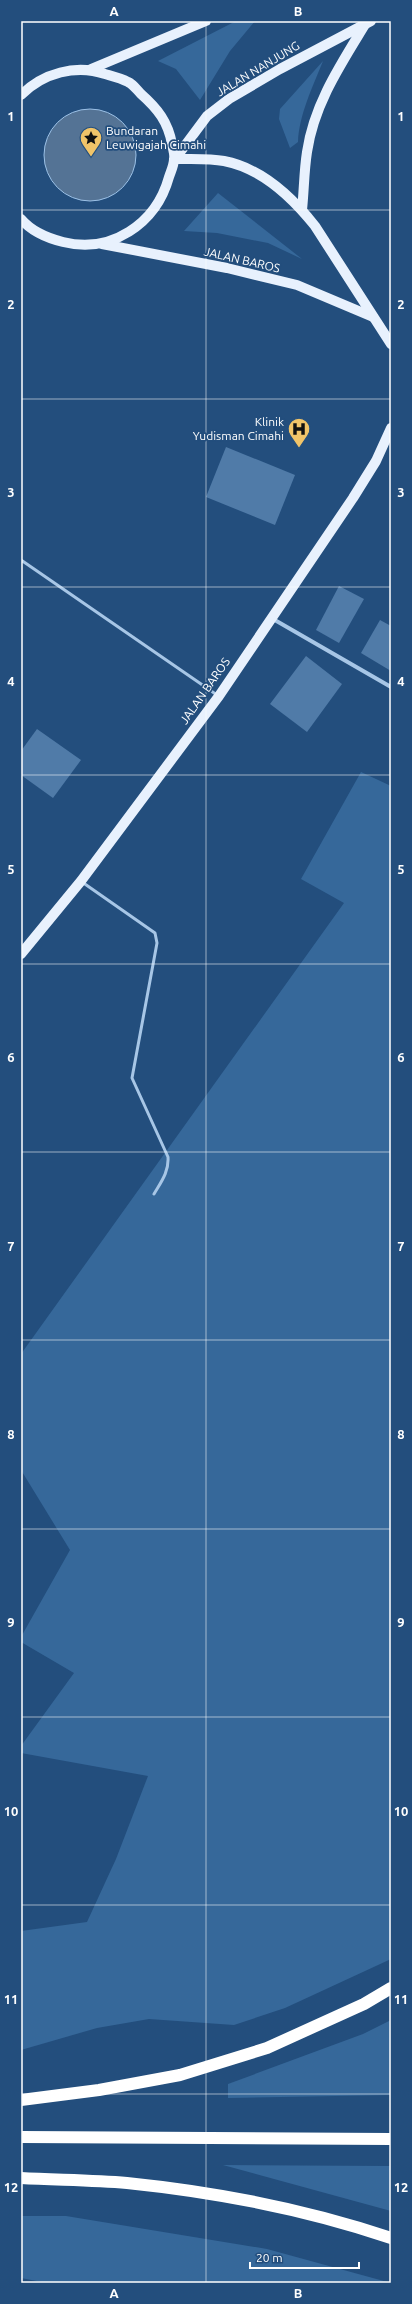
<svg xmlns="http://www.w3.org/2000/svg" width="412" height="2304" viewBox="0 0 412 2304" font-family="Ubuntu,sans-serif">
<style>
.green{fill:#36689a}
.water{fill:#547395;stroke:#9bc1e7}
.building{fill:#507ba8}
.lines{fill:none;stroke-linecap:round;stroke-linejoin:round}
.lane{stroke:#a7c6e6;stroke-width:3}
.street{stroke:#a7c6e6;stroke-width:4}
.primary{stroke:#e8f1fd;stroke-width:10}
.highway{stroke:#fff;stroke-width:12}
.grid{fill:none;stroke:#fff;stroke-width:1;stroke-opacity:0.55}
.labels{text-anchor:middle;stroke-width:3.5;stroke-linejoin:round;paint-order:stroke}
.street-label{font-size:12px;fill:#fff;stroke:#234e7d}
.poi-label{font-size:12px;fill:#fff;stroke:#234e7d;text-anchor:start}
.neatline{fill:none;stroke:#fff;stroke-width:1.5}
.grid-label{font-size:13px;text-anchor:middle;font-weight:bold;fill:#fff}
</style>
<rect width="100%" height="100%" fill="#234e7d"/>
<g class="green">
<path d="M236 21H255L230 51 200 100 176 69 158 61Z"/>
<path d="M323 61C313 86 299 115 298 142L290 148 279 119 280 109Z"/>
<path d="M218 193 302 259 268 243 217 233 184 231Z"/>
<path d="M361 772 391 786V1959L285 2008 234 2025 149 2019 97 2028 21 2050V1931L87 1922 116 1859 148 1776 21 1753V1746L74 1673 21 1642V1637L70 1550 21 1470V1354L344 903 301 879Z"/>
<path d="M391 2020V2095L228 2098V2084L363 2034Z"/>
<path d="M223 2165 391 2166V2211Z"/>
<path d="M21 2216H66L267 2249 391 2283H47L21 2278Z"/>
</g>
<circle class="water" cx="90" cy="155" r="46"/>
<g class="building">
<path d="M226 447 295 475 275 525 206 497Z"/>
<path d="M339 586 364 599 339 643 316 630Z"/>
<path d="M380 620 391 626V671L361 653Z"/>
<path d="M306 656 342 684 307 732 270 704Z"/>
<path d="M37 729 81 760 53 798 21 775V751Z"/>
</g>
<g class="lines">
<g class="lane">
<path d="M21 560 217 695"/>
<path d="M82 882 155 933 157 943 132 1078 168 1157C169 1172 161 1182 154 1194"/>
</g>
<path class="street" d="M273 619 391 687"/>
<g class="primary">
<path d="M91 69 206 21"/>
<path d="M21 95C43 73 76 64 105 74 112 76 121 78 128 82 133 84 137 90 141 94 158 109 168 122 172 144 173 149 175 155 174 159 174 165 171 171 169 177 156 224 111 254 63 242 47 238 32 232 21 219"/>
<path d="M175 159C190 159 209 158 224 161 261 168 292 197 315 226L391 344"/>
<path d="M175 159 207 116 229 99 280 69 371 21"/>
<path d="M302 210C304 191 304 171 307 152 314 104 341 64 366 23"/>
<path d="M102 244 227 268 297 285 373 317"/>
<path d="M21 954 81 881 219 696 353 498 376 461 391 428"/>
</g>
<g class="highway">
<path d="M21 2100 99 2090 180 2075 267 2048 364 2004 391 1988"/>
<path d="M21 2137 391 2139"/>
<path d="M21 2178C56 2180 92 2180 127 2183 215 2192 308 2210 391 2238"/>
</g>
</g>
<path class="grid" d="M206 21V2283M21 210H391M21 399H391M21 587H391M21 775H391M21 964H391M21 1152H391M21 1340H391M21 1529H391M21 1717H391M21 1905H391M21 2094H391"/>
<defs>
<g id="sight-pin" transform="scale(1.15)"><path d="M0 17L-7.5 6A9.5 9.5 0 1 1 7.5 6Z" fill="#f1c469" stroke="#234e7d"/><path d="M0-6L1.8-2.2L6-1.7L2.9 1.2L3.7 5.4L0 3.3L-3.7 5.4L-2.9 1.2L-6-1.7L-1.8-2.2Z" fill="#111"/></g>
<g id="hospital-pin" transform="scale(1.15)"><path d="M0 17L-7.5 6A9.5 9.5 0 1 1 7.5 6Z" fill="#f1c469" stroke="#234e7d"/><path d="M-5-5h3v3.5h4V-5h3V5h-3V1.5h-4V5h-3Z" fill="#111"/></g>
</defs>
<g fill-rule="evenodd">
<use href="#sight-pin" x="91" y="138"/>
<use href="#hospital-pin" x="299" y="429"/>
</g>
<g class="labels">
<g class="street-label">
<text transform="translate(258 69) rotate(-31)" y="4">JALAN NANJUNG</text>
<text transform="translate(242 260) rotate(13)" y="4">JALAN BAROS</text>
<text transform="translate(205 691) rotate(-55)" y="4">JALAN BAROS</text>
</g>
<g class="poi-label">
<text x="106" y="135">Bundaran<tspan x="106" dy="14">Leuwigajah Cimahi</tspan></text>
<text x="284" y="426" text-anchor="end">Klinik<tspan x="284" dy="14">Yudisman Cimahi</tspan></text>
</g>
</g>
<rect width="412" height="2304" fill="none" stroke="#234e7d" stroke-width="44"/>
<path d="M250 2262v6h109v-6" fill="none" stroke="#ffffff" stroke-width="2"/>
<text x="256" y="2262" font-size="12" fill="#ffffff" stroke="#234e7d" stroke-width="3" paint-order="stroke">20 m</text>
<rect x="22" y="22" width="368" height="2260" class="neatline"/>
<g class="grid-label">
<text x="114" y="16">A</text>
<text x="298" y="16">B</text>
<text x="11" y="121">1</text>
<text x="401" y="121">1</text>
<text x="11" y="309">2</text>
<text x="401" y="309">2</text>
<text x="11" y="497">3</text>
<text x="401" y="497">3</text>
<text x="11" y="686">4</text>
<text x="401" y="686">4</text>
<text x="11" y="874">5</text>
<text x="401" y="874">5</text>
<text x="11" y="1062">6</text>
<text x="401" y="1062">6</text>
<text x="11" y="1251">7</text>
<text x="401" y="1251">7</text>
<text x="11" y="1439">8</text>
<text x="401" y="1439">8</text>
<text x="11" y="1627">9</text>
<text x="401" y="1627">9</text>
<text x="11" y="1816">10</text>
<text x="401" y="1816">10</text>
<text x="11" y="2004">11</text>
<text x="401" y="2004">11</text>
<text x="11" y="2192">12</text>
<text x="401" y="2192">12</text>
<text x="114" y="2298">A</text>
<text x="298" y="2298">B</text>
</g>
</svg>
